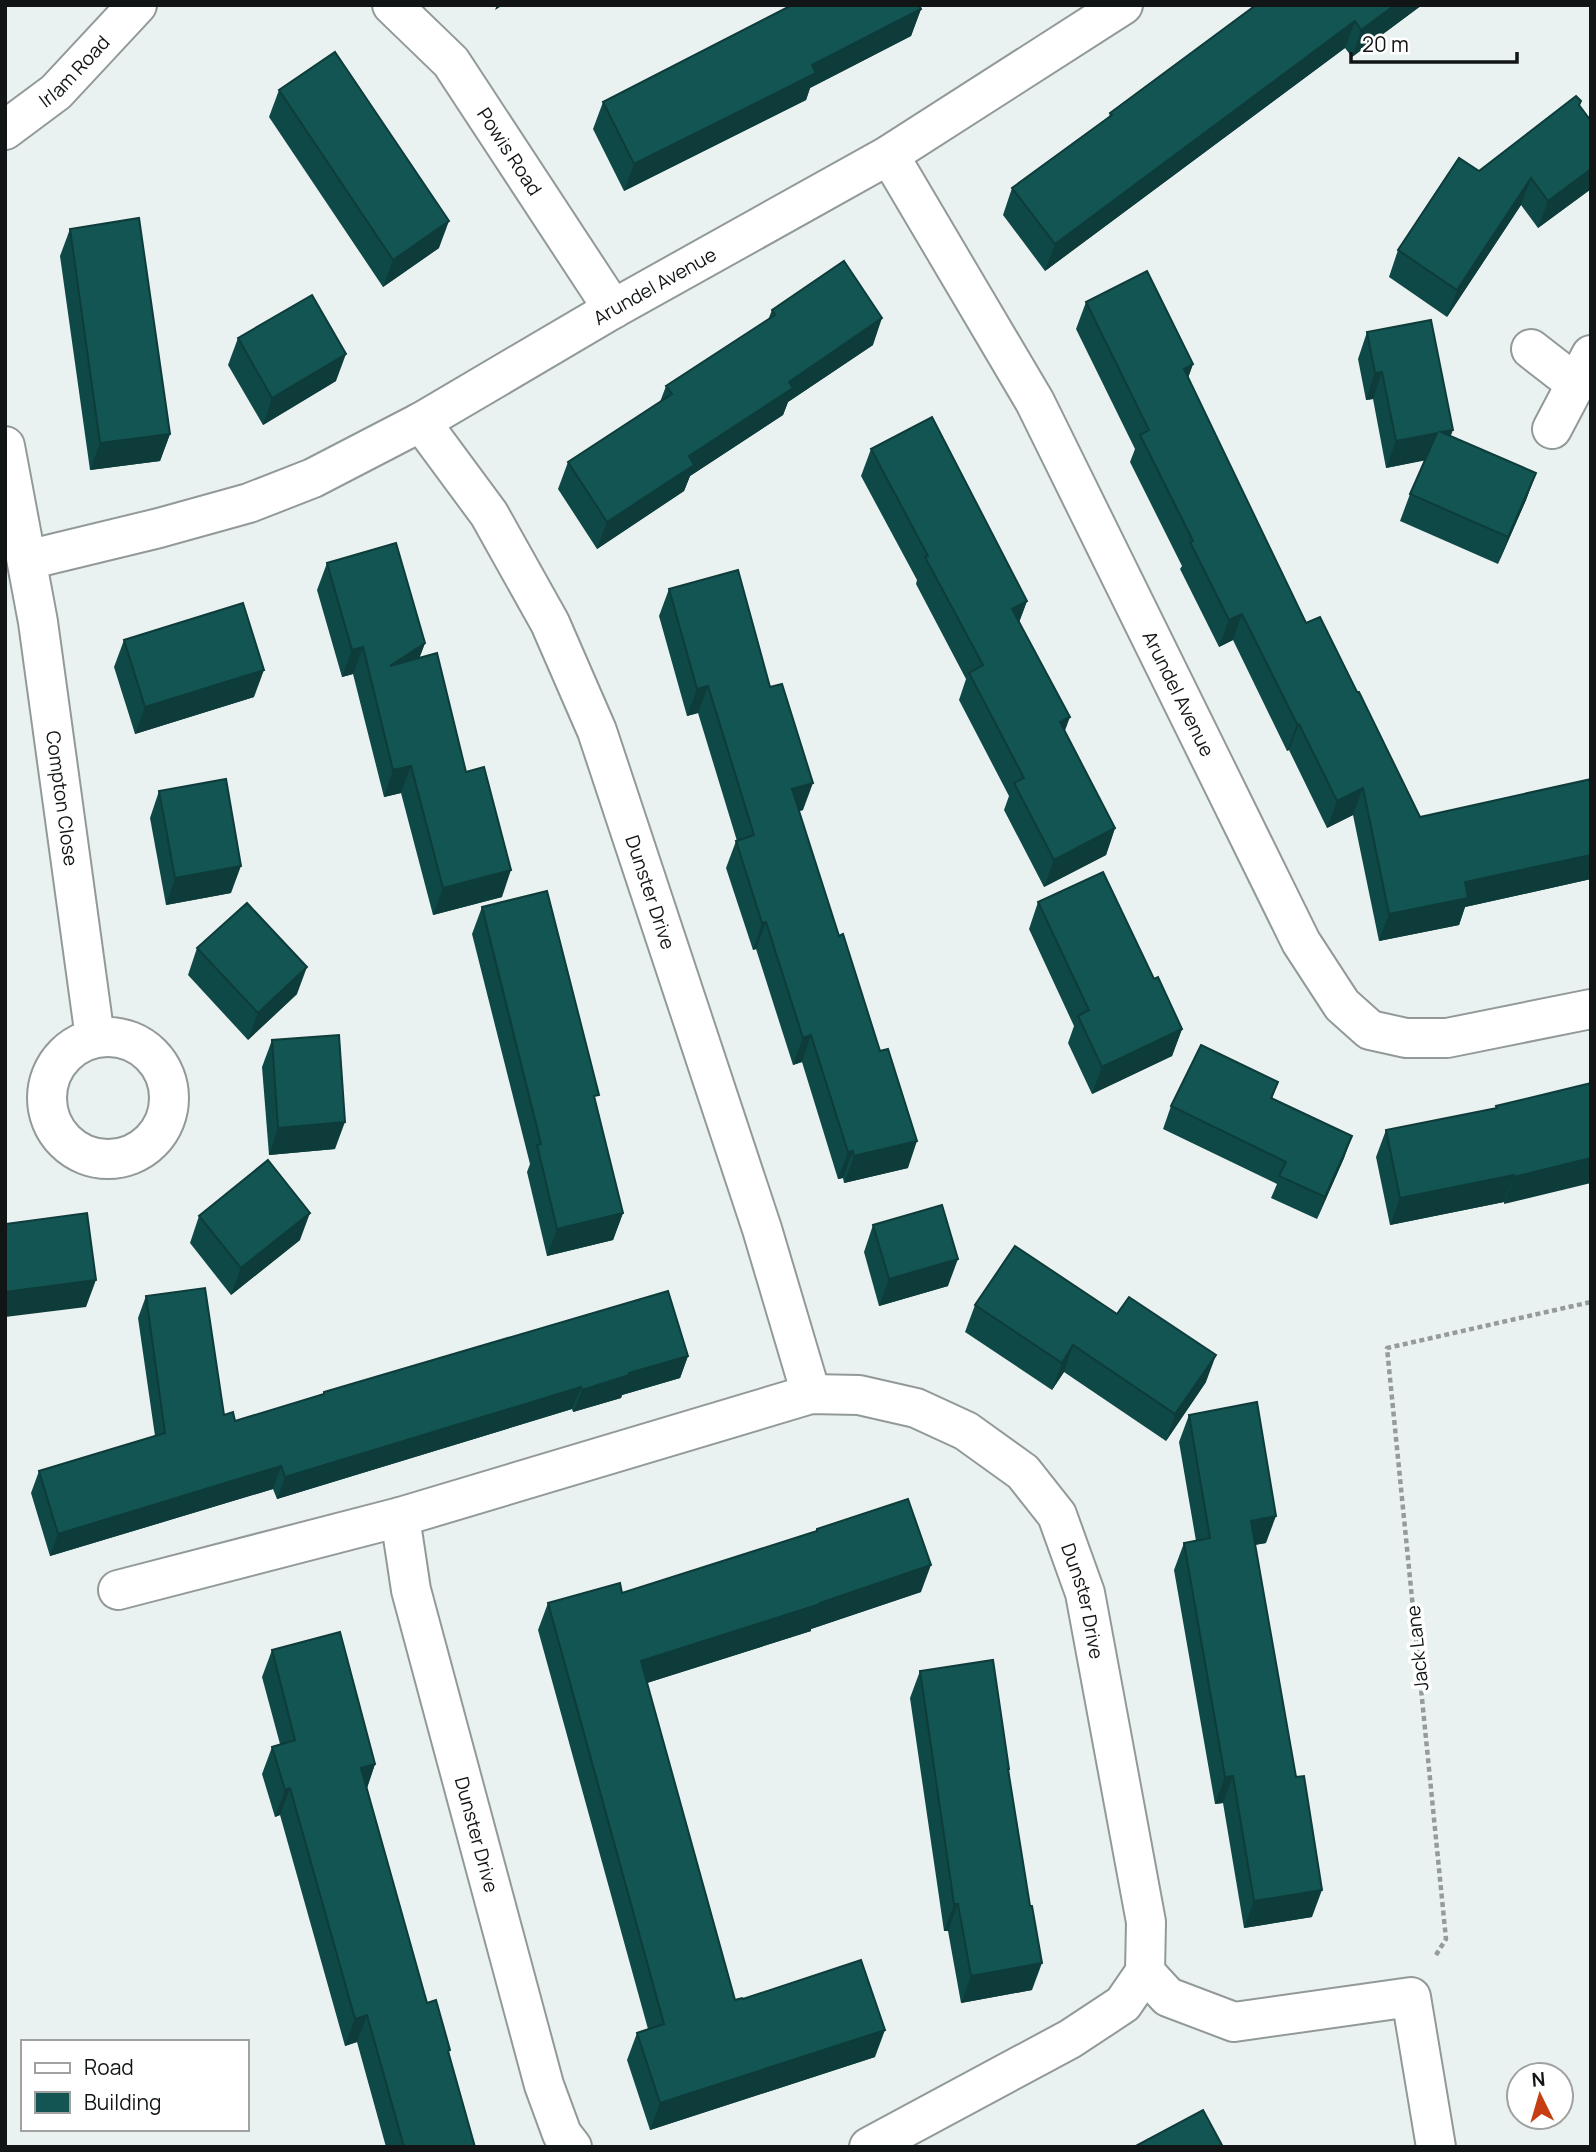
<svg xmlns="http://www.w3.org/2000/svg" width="1596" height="2152" viewBox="0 0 1596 2152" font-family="Manrope,sans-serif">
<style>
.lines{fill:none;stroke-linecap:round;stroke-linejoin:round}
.minor-casing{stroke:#929999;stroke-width:42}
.path{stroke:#959b9b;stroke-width:4.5;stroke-dasharray:5 3.5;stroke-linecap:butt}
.minor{stroke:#fff;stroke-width:38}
.wall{fill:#0f4947}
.shaded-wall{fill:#0d3c3a}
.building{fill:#125553;stroke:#0d3c3a;stroke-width:2}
.labels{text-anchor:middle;stroke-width:7;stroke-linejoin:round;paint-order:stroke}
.street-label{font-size:19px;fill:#121515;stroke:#fff}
</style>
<rect width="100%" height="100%" fill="#eaf2f1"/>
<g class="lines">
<g class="minor-casing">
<g id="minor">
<path id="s1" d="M392 5 451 62 613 309"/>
<path id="s2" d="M5 130 56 92 137 5"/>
<path id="s3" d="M889 155 1035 402 1301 942 1342 1005 1370 1030 1406 1038H1447L1591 1009"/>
<path d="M1531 349 1576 384"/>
<path id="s4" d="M421 422 489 514 550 623 597 731 762 1229 811 1394"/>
<path d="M1552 429 1591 355"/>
<path id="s5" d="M5 446 38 622 95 1038"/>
<path id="s6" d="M27 560 159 528 249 503 313 478 421 422 613 309 889 155 1123 5"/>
<circle cx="108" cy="1098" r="61"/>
<path id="s7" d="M400 1517 411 1590 544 2085 562 2134 572 2147"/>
<path id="s8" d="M118 1590 400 1517 811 1394 859 1395 916 1408 966 1431 1023 1472 1057 1515 1085 1593 1146 1922 1145 1972 1123 2004 1070 2039 869 2147"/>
<path d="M1145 1972 1168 1997 1234 2022 1411 1997 1436 2147"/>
</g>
</g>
<path class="path" d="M1436 1955 1446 1939 1387 1348 1591 1302"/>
<use href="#minor" class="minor"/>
</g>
<g class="wall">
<path d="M1256 5H1422L1352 57 1345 48 1045 271 1003 215 1012 188 1109 117 1110 113Z"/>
<path d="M921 9 911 36 810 88 806 100 624 191 593 129 603 102Z"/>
<path d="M279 90 439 248 383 287 269 117Z"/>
<path d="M1581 101 1579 106 1591 121V189L1538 228 1521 205 1447 317 1389 277 1398 250 1479 171Z"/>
<path d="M70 229 170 434 160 461 90 470 60 256Z"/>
<path d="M1086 302 1193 364 1188 378 1306 623 1420 817 1591 779V879L1465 907 1459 925 1379 941 1353 815 1327 828 1289 750 1287 751 1233 640 1219 647 1180 569 1182 566 1130 462 1135 449 1076 329Z"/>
<path d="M772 310 873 345 788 402 783 415 690 476 684 491 597 549 558 489 568 462 660 402 666 386 768 320Z"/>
<path d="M1367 332 1451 436 1536 473 1526 500 1498 564 1400 521 1410 494 1425 460 1386 468 1373 399 1366 400 1358 359Z"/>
<path d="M238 338 336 381 263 425 228 365Z"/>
<path d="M871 449 1027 601 1019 622 1064 731 1115 828 1106 855 1044 887 1004 810 1009 796 959 700 966 679 916 584 917 580 861 476Z"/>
<path d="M327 563 425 643 419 658 466 772 502 897 433 915 401 793 384 797 353 674 342 677 317 590Z"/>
<path d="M669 589 803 810 799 811 908 1168 844 1183 843 1178 838 1179 802 1062 793 1065 756 949 753 950 726 868 736 841H737L698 713 687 716 659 616Z"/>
<path d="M124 640 254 697 135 734 114 667Z"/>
<path d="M159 791 231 893 166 905 150 818Z"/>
<path d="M1038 902 1154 979 1182 1029 1172 1056 1092 1094 1068 1043 1074 1026 1029 929Z"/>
<path d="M482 907 596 1103 623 1213 613 1240 547 1256 527 1172 530 1164 472 934Z"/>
<path d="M197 948 297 994 248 1040 188 975Z"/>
<path d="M272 1040 335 1149 269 1155 262 1067Z"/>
<path d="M1278 1082 1272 1099 1352 1136 1344 1158 1317 1219 1271 1198 1277 1184 1163 1129 1171 1106Z"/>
<path d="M1591 1083 1504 1204V1202L1390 1225 1376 1157 1386 1130 1495 1109 1496 1106Z"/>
<path d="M199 1216 300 1240 231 1295 190 1243Z"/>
<path d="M873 1225 948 1286 879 1306 864 1252Z"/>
<path d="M146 1296 224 1415 235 1421 323 1395 324 1392 688 1356 680 1378 622 1395 621 1398 573 1412 572 1409 277 1499 273 1489 50 1556 31 1493 39 1471 155 1436 138 1318Z"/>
<path d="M975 1305 1206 1382 1166 1441 1064 1372 1052 1390 965 1332Z"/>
<path d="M1189 1415 1266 1543 1255 1545 1312 1917 1244 1928 1223 1803 1215 1804 1174 1570 1184 1543 1196 1541 1179 1442Z"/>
<path d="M817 1529 921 1592 811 1629V1631L647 1683 735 2000 743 1999 875 2057 650 2130 627 2060 637 2033 648 2029 538 1630 548 1603 622 1593 816 1532Z"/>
<path d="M272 1650 375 1764 367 1788 427 2003 449 2053 475 2147H386L357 2042 345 2046 280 1815 275 1817 262 1774 272 1747 280 1744 262 1677Z"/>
<path d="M920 1671 1008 1772 1032 1990 961 2003 948 1931H944L910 1698Z"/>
</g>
<g class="shaded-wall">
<path d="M497 5H503L495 10Z"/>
<path d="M1395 5H1422L1352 57 1361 30Z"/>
<path d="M921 9 911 36 810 88 806 100 624 191 634 164 812 65Z"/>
<path d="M1355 21 1345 48 1045 271 1055 244Z"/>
<path d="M1591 169V189L1538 228 1548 201Z"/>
<path d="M1531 178 1521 205 1447 317 1457 290Z"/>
<path d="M449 221 439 248 383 287 393 260Z"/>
<path d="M882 318 873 345 788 402 783 415 690 476 684 491 597 549 607 522 689 456 789 382Z"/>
<path d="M346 354 336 381 263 425 272 398Z"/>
<path d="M1193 364 1183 391 1184 369Z"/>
<path d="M1382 372 1373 399 1366 400 1375 373Z"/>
<path d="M1453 430 1443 457 1441 432Z"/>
<path d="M1437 433 1427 460 1386 468 1396 441Z"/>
<path d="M170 434 160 461 90 470 100 443Z"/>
<path d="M1536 473 1526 500 1498 564 1508 537Z"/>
<path d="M1027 601 1017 628 1012 609Z"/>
<path d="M1242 614 1233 640 1219 647 1229 620Z"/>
<path d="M425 643 415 670 390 666Z"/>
<path d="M363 647 353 674 342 677 352 650Z"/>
<path d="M264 670 254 697 135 734 145 707Z"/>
<path d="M708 686 698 713 687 716 697 689Z"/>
<path d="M1070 717 1060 744V722Z"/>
<path d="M1297 724H1299L1289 750 1287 751Z"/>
<path d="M411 766 401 793 384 797 393 770Z"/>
<path d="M813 783 803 810 783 816 792 789Z"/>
<path d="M1363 788 1353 815 1327 828 1337 801Z"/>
<path d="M1115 828 1106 855 1044 887 1054 860Z"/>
<path d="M1591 855V879L1465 907 1459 925 1379 941 1389 914 1465 882Z"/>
<path d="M241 866 231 893 166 905 175 878Z"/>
<path d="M511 870 502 897 433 915 443 888Z"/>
<path d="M766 922 756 949 753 950 762 923Z"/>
<path d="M307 967 297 994 248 1040 258 1013Z"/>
<path d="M1182 1029 1172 1056 1092 1094 1102 1067Z"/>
<path d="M811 1035 802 1062 793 1065 803 1038Z"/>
<path d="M345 1122 335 1149 269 1155 278 1128Z"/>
<path d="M1352 1136 1344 1158 1317 1219 1325 1197Z"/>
<path d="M917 1141 908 1168 844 1183 854 1156Z"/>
<path d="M853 1151 843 1178 838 1179 848 1152Z"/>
<path d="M1591 1158V1183L1504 1204 1514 1177Z"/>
<path d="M1514 1175 1504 1202 1390 1225 1400 1198Z"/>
<path d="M310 1213 300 1240 231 1295 241 1268Z"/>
<path d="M623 1213 613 1240 547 1256 557 1229Z"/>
<path d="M958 1259 948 1286 879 1306 889 1279Z"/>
<path d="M96 1280 86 1307 5 1317V1292Z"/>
<path d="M1073 1345 1064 1372 1052 1390 1062 1363Z"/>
<path d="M1216 1355 1206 1382 1166 1441 1175 1414Z"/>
<path d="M688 1356 680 1378 622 1395 621 1398 573 1412 582 1390 629 1373Z"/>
<path d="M581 1387 572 1409 277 1499 285 1477Z"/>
<path d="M281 1466 273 1489 50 1556 58 1534Z"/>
<path d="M1276 1516 1266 1543 1241 1547 1251 1521Z"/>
<path d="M931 1565 921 1592 811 1629V1631L631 1688 641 1661 820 1603Z"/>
<path d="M375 1764 366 1791 361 1768Z"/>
<path d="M1233 1776 1223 1803 1215 1804 1225 1777Z"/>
<path d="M290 1788 280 1815 275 1817 285 1790Z"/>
<path d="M1322 1890 1312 1917 1244 1928 1254 1901Z"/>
<path d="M954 1904H958L948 1931H944Z"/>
<path d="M1042 1963 1032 1990 961 2003 971 1976Z"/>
<path d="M367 2015 357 2042 345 2046 355 2019Z"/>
<path d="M885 2030 875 2057 650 2130 660 2103Z"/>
</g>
<g class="building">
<path d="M792 5H919L921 9 812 65 816 73 634 164 603 102Z"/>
<path d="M1256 5H1395L1361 30 1355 21 1055 244 1012 188 1112 115 1110 113Z"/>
<path d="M335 52 449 221 393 260 279 90Z"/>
<path d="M1576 96 1581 101 1579 105 1591 121V169L1548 201 1531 178 1457 290 1398 250 1459 158 1479 171Z"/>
<path d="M139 218 170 434 100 443 70 229Z"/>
<path d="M844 261 882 318 789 382 793 388 689 456 694 465 607 522 568 462 672 394 666 386 775 315 772 310Z"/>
<path d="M1147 271 1193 364 1184 369 1306 623 1320 617 1357 692H1359L1420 817 1591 779V855L1465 882 1468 898 1389 914 1363 788 1337 801 1299 724H1297L1242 614 1229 620 1190 542 1193 541 1140 435 1149 430 1086 302Z"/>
<path d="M312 295 346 354 272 398 238 338Z"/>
<path d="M1431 320 1453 430 1441 432 1536 473 1508 537 1410 494 1437 433 1396 441 1382 372 1375 373 1367 332Z"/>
<path d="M932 417 1027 601 1012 609 1070 717 1060 722 1115 828 1054 860 1014 783 1024 778 969 673 983 665 925 557 928 556 871 449Z"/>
<path d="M396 543 425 643 390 666 437 653 466 772 484 767 511 870 443 888 411 766 393 770 363 647 352 650 327 563Z"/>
<path d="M738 570 770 687 782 684 813 783 792 789 839 936 843 934 880 1051 888 1049 917 1141 854 1156 853 1151 848 1152 811 1035 803 1038 766 922 762 923 736 841 754 835 708 686 697 689 669 589Z"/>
<path d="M243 603 264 670 145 707 124 640Z"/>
<path d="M226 779 241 866 175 878 159 791Z"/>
<path d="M1103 872 1154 979 1158 977 1182 1029 1102 1067 1078 1016 1089 1010 1038 902Z"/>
<path d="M547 891 599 1095 594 1096 623 1213 557 1229 537 1145 541 1144 482 907Z"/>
<path d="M247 903 307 967 258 1013 197 948Z"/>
<path d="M339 1035 345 1122 278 1128 272 1040Z"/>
<path d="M1201 1045 1278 1082 1271 1098 1352 1136 1325 1197 1279 1176 1286 1162 1171 1106Z"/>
<path d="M1591 1083V1158L1514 1177V1175L1400 1198 1386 1130 1497 1108 1496 1106Z"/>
<path d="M268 1160 310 1213 241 1268 199 1216Z"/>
<path d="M942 1205 958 1259 889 1279 873 1225Z"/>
<path d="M87 1213 96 1280 5 1292V1224Z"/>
<path d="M1015 1246 1117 1314 1129 1297 1216 1355 1175 1414 1073 1345 1062 1363 975 1305Z"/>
<path d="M205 1288 224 1415 233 1412 235 1421 324 1394V1392L668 1291 688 1356 629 1373V1375L582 1390 581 1387 285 1477 281 1466 58 1534 39 1471 165 1433 146 1296Z"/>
<path d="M1257 1402 1276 1516 1251 1521 1296 1777 1304 1776 1322 1890 1254 1901 1233 1776 1225 1777 1184 1543 1210 1538 1189 1415Z"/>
<path d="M908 1499 931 1565 820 1603V1604L641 1661 735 2000 742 1998 743 1999 861 1960 885 2030 660 2103 637 2033 664 2024 548 1603 620 1583 622 1593 817 1531V1529Z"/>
<path d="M340 1632 375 1764 361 1768 427 2003 436 2000 450 2050 448 2051 475 2147H404L367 2015 355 2019 290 1788 285 1790 272 1747 295 1740 272 1650Z"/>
<path d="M993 1660 1009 1769H1008L1030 1906H1032L1042 1963 971 1976 958 1904H954L920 1671Z"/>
<path d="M1203 2110 1223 2147H1134Z"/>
</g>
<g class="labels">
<g class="street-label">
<text dy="7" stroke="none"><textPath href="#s2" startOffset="91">Irlam Road</textPath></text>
<text dy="7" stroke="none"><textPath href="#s1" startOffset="189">Powis Road</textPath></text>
<text dy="7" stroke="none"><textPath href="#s6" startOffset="690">Arundel Avenue</textPath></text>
<text dy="7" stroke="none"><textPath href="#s3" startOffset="612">Arundel Avenue</textPath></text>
<text dy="7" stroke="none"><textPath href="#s5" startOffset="357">Compton Close</textPath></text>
<text dy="7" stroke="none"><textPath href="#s4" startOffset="527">Dunster Drive</textPath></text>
<text dy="7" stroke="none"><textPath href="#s8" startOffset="1097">Dunster Drive</textPath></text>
<text transform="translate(1417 1648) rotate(-96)" y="7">Jack Lane</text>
<text dy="7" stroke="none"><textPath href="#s7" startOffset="327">Dunster Drive</textPath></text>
</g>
</g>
<rect width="1596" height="2152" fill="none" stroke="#121515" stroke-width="14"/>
<rect x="21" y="2040" width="228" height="91" fill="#ffffff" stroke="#a0a1a1" stroke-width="2"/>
<rect x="35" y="2063" width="35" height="10" fill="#ffffff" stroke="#a0a1a1" stroke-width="2"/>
<text x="84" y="2075" font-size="21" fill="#121515">Road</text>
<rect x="35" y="2092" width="35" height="21" fill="#125553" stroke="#a0a1a1" stroke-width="2"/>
<text x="84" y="2110" font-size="21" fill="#121515">Building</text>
<g transform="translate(1540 2096) rotate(355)"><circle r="33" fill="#ffffff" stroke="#a0a1a1" stroke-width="2"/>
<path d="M0-5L12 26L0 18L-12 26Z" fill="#c63e11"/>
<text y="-10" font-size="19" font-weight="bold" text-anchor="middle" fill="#121515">N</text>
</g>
<path d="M1351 52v10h166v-10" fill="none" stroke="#121515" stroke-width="3.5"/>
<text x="1362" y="52" font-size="21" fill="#121515" stroke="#ffffff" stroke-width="5" paint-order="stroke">20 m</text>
</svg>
